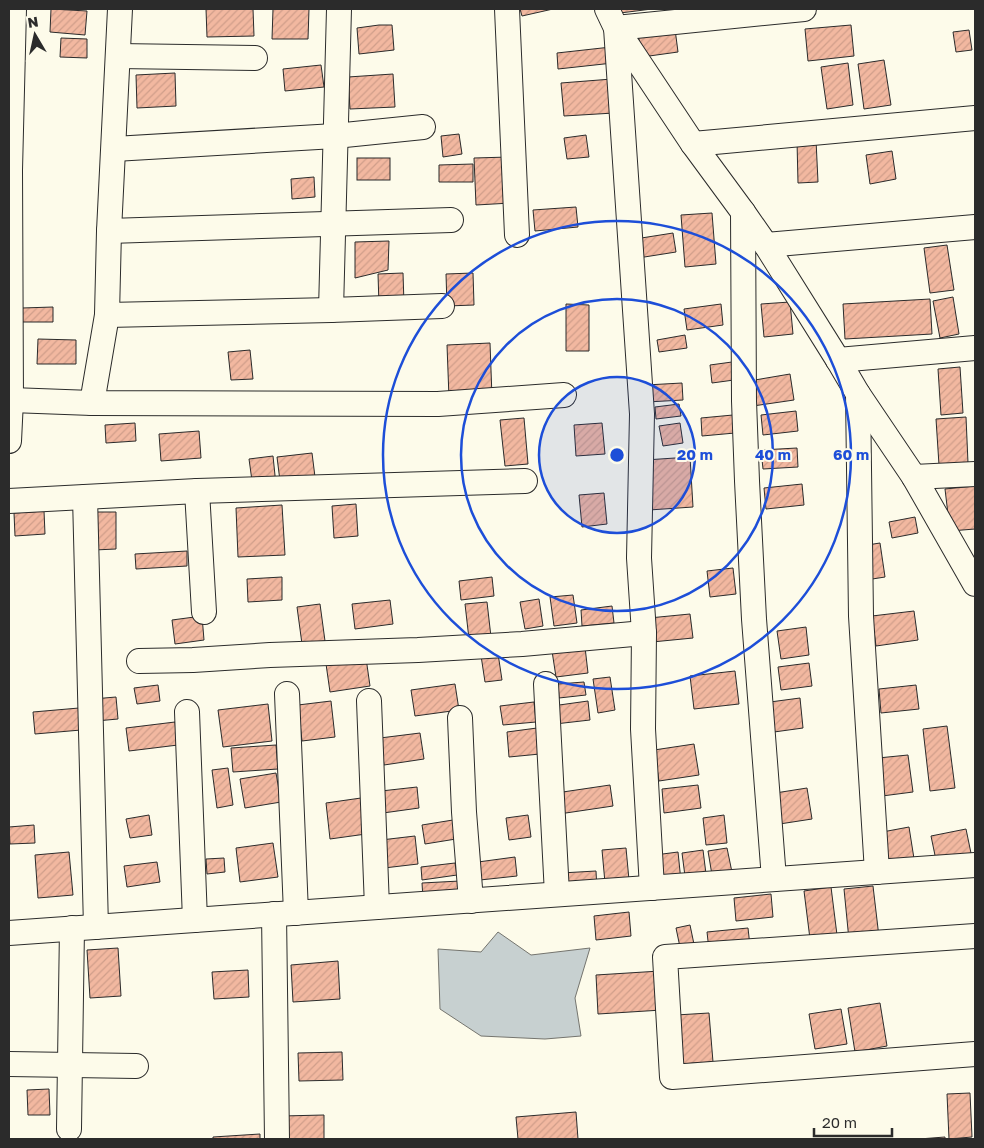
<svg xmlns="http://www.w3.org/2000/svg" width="984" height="1148" viewBox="0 0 984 1148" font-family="'Golos Text',sans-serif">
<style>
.water{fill:#c7d0d0;stroke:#74746e}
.building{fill:url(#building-hatch);stroke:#2b2b2b}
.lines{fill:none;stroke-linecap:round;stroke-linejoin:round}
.street-casing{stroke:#2b2b2b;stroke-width:26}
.street{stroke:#fdfbea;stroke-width:24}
.ring{fill:none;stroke:#1d4ed8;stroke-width:2.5}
.centre{fill:#1d4ed8;stroke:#fdfbea;stroke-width:2.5}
.ring-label{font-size:15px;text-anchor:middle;font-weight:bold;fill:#1d4ed8;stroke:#fdfbea;stroke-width:4;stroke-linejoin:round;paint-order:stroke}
</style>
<defs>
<pattern id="building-hatch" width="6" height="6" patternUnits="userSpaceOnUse" patternTransform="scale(1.25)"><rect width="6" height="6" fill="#f2b8a0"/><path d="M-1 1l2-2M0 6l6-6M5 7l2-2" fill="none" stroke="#d09e8a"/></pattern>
</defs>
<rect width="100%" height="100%" fill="#fdfbea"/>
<path class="water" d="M498 932 531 955 590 948 575 998 581 1036 545 1039 481 1036 440 1009 438 949 481 952Z"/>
<g class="building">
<path d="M51 9 87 11 85 35 50 32Z"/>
<path d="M206 9H253L254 36 207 37Z"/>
<path d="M273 9H309L308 39H272Z"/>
<path d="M520 9H553L522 16Z"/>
<path d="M619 9H652L620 13Z"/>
<path d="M379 25H392L394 50 359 54 357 28Z"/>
<path d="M851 25 854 56 808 61 805 29Z"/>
<path d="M675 29 678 52 642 57 638 34Z"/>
<path d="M969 30 972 50 956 52 953 32Z"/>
<path d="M61 38 87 39V58L60 57Z"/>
<path d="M611 47 613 63 558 69 557 53Z"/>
<path d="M884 60 891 105 864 109 858 64Z"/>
<path d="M848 63 853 105 827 109 821 67Z"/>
<path d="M321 65 324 87 285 91 283 69Z"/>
<path d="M175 73 176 106 137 108 136 75Z"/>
<path d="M393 74 395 107 350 109 348 77Z"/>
<path d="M612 79 614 113 564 116 561 83Z"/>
<path d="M459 134 462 154 443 157 441 136Z"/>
<path d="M586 135 589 157 567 159 564 138Z"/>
<path d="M816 140 818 182 798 183 797 141Z"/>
<path d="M892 151 896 179 870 184 866 155Z"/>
<path d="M509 157 511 203 476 205 474 158Z"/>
<rect x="357" y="158" width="33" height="22"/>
<path d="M473 164V182H439V165Z"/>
<path d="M314 177 315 197 292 199 291 179Z"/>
<path d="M576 207 578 227 535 231 533 210Z"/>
<path d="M712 213 716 264 685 267 681 215Z"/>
<path d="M673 233 676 252 638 258 635 239Z"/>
<path d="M389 241 388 270 355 278V242Z"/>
<path d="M947 245 954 290 930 293 924 248Z"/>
<path d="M403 273 404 304 379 305 378 274Z"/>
<path d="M473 273 474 305 447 306 446 274Z"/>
<path d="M953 297 959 334 940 338 933 301Z"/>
<path d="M930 299 932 334 845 339 843 304Z"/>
<path d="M790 302 793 334 764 337 761 304Z"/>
<path d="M566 304 589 305V351H566Z"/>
<path d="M721 304 723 325 687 330 684 309Z"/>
<path d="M53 307V322H22V308Z"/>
<path d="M685 335 687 348 659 352 657 340Z"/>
<path d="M38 339 76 340V364H37Z"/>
<path d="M490 343 492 397 449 398 447 345Z"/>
<path d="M250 350 253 379 231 380 228 352Z"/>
<path d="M732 362 734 380 712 383 710 365Z"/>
<path d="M960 367 963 413 941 415 938 369Z"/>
<path d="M790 374 794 400 753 406 749 381Z"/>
<path d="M682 383 683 400 647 402 646 385Z"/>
<path d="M679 404 681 416 656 419 655 407Z"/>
<path d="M796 411 798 431 763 435 761 415Z"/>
<path d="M733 415 735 433 702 436 701 418Z"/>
<path d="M966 417 968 463 939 465 936 419Z"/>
<path d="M524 418 528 464 505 466 500 420Z"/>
<path d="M135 423 136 441 106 443 105 425Z"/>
<path d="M602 423 605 454 576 456 574 425Z"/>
<path d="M680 423 683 443 663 446 659 426Z"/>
<path d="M199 431 201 458 161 461 159 434Z"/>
<path d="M797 448 798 467 763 469 761 450Z"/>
<path d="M312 453 315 477 280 481 277 457Z"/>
<path d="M273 456 276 485 253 488 249 459Z"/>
<path d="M690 457 693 507 649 510 645 460Z"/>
<path d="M802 484 804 505 766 509 764 488Z"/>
<path d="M975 486V529L950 531 945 489Z"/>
<path d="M604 493 607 524 582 527 579 495Z"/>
<path d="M356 504 358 536 334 538 332 506Z"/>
<path d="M282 505 285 555 238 557 236 508Z"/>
<path d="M44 511 45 534 15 536 14 513Z"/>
<path d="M93 512H116V549L94 550Z"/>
<path d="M915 517 918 533 892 538 889 522Z"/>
<path d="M880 543 885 577 866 580 861 546Z"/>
<path d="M187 551V566L136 569 135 554Z"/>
<path d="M733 568 736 594 710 597 707 571Z"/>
<path d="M282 577V600L248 602 247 579Z"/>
<path d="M492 577 494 596 461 600 459 581Z"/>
<path d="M573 595 577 623 554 626 550 597Z"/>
<path d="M539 599 543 626 525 629 520 602Z"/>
<path d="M390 600 393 624 355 629 352 604Z"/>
<path d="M487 602 491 637 469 639 465 604Z"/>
<path d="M320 604 325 641 302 644 297 607Z"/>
<path d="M612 606 614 623 582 626 581 610Z"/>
<path d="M914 611 918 640 876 646 872 616Z"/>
<path d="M690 614 693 638 652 642 649 618Z"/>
<path d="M202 616 204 640 175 644 172 620Z"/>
<path d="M806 627 809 655 781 659 777 631Z"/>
<path d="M497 647 502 680 485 682 480 649Z"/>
<path d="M585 647 588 673 556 677 552 651Z"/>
<path d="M366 658 370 686 330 692 326 664Z"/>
<path d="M809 663 812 686 781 690 778 667Z"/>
<path d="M735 671 739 704 694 709 690 676Z"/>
<path d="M610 677 615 710 598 713 593 679Z"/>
<path d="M584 682 586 695 559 698 558 684Z"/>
<path d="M455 684 459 710 415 716 411 690Z"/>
<path d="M158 685 160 701 137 704 134 688Z"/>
<path d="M916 685 919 709 881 713 879 689Z"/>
<path d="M116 697 118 719 96 721 93 699Z"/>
<path d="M800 698 803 728 774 732 770 702Z"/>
<path d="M331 701 335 737 302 741 298 705Z"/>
<path d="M588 701 590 720 555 724 552 706Z"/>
<path d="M534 702 536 722 503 725 500 706Z"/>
<path d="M268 704 272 741 223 747 218 710Z"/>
<path d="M79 708 81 730 35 734 33 712Z"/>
<path d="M175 722 178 745 129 751 126 728Z"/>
<path d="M947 726 955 788 930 791 923 729Z"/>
<path d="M537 728 540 754 509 757 507 732Z"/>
<path d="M420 733 424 759 384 765 380 738Z"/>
<path d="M694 744 699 775 659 781 654 750Z"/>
<path d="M276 745 278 769 233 772 231 748Z"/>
<path d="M908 755 913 792 882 796 878 758Z"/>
<path d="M228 768 233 805 217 808 212 770Z"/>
<path d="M276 773 281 802 245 808 240 779Z"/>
<path d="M610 785 613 806 559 814 556 793Z"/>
<path d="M698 785 701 808 664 813 662 789Z"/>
<path d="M417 787 419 808 383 813 381 791Z"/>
<path d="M807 788 812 819 773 825 769 794Z"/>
<path d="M361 798 366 834 330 839 326 803Z"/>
<path d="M149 815 152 835 130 838 126 819Z"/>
<path d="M528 815 531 837 509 840 506 818Z"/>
<path d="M724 815 727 843 706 845 703 818Z"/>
<path d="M453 820 456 839 425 844 422 825Z"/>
<path d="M34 825 35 843 10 844 9 827Z"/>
<path d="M909 827 915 865 884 871 877 833Z"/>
<path d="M966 829 972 858 937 865 931 836Z"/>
<path d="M415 836 418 864 384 868 381 840Z"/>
<path d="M273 843 278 877 240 882 236 848Z"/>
<path d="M626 848 629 880 605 883 602 850Z"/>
<path d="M727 848 733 877 713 881 708 851Z"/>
<path d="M703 850 707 882 686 884 682 853Z"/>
<path d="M69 852 73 895 38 898 35 855Z"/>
<path d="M678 852 681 881 659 884 655 855Z"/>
<path d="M515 857 517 876 480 880 478 862Z"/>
<path d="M224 858 225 872 207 874 206 859Z"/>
<path d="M157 862 160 882 127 887 124 866Z"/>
<path d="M455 863 457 875 422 880 421 867Z"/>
<path d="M596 871 597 891 562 893 561 873Z"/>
<path d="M460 881 461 898 423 899 422 883Z"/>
<path d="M873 886 879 937 849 940 844 889Z"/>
<path d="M831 887 837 935 810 939 804 891Z"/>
<path d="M771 894 773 917 736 921 734 898Z"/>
<path d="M629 912 631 936 596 940 594 916Z"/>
<path d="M690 925 695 949 681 952 676 928Z"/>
<path d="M748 928 750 946 709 950 707 932Z"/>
<path d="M118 948 121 996 90 998 87 950Z"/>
<path d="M338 961 340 999 293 1002 291 965Z"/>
<path d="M248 970 249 997 214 999 212 972Z"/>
<path d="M660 971 662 1010 598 1014 596 975Z"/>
<path d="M880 1003 887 1046 855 1052 848 1008Z"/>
<path d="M841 1009 847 1044 815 1049 809 1014Z"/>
<path d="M709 1013 713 1062 680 1064 676 1015Z"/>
<path d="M342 1052 343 1080 299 1081 298 1053Z"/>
<path d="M49 1089 50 1115H28L27 1090Z"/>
<path d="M970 1093 972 1137 949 1139 947 1094Z"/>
<path d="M576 1112 578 1139H518L516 1117Z"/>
<path d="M324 1115V1139H283L282 1116Z"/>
<path d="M260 1134V1139H213V1137Z"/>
<path d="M945 1137V1139H919Z"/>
</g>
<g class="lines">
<g class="street-casing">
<g id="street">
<path d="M507 9 517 235"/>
<path d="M607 9 616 28 693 144 743 212 766 245 838 360 858 394 914 477 975 584"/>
<path d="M118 56 255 58"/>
<path d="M693 144 975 118"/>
<path d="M114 149 335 136 423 127"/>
<path d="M743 212 744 401 747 481 754 619 774 879"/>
<path d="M109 231 451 220"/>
<path d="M766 245 975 227"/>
<path d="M331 310 339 9"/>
<path d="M107 315 331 310 442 306"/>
<path d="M838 360 975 348"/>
<path d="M858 394 861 616 877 872"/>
<path d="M11 400 92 403 438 404 564 395"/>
<path d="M92 403 107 315 109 231 120 9"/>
<path d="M9 441 11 400 10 170 14 9"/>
<path d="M914 477 975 474"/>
<path d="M197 491 204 612"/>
<path d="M85 497 96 927"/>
<path d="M9 501 197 491 525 481"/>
<path d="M139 661 193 660 270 655 418 650 522 644 644 633"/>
<path d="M546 684 557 894"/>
<path d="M287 694 296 913"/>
<path d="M369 701 377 907"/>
<path d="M187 712 195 920"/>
<path d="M460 718 464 812 471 901"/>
<path d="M652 888 643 729 644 633 639 558 642 414 616 28 804 9"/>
<path d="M274 914 277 1139"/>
<path d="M9 933 975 865"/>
<path d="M975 936 665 957 672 1077 975 1054"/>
<path d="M9 1064 136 1066"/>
<path d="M69 1129 72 928"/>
</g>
</g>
<use href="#street" class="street"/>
</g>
<circle cx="617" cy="455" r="78" fill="#1d4ed8" fill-opacity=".12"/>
<g class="ring">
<circle cx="617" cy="455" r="78"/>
<circle cx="617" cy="455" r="156"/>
<circle cx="617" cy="455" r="234"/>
</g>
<circle cx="617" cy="455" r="8" class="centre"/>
<g class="ring-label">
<text x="695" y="460">20 m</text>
<text x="773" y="460">40 m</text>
<text x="851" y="460">60 m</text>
</g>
<rect width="984" height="1148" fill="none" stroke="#2b2b2b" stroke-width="20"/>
<g transform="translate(35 35) rotate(351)" stroke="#fdfbea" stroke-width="4" paint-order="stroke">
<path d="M0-4L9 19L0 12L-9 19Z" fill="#2b2b2b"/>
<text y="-8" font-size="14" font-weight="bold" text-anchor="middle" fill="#2b2b2b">N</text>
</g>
<path d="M814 1128v8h78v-8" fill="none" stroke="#2b2b2b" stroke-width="2.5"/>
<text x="822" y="1128" font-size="15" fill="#2b2b2b" stroke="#fdfbea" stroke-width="4" paint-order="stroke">20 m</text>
</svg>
